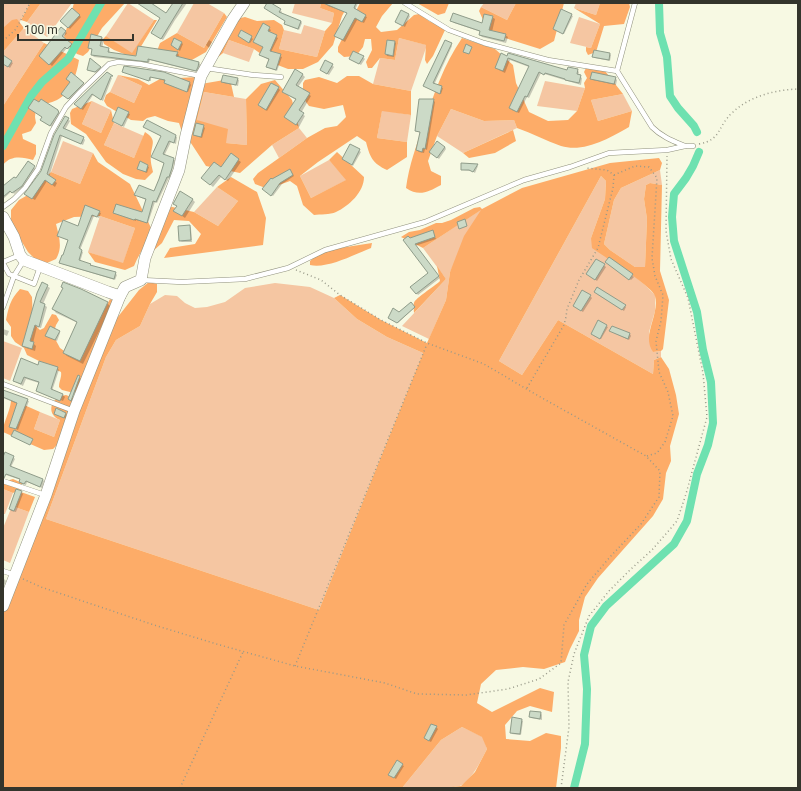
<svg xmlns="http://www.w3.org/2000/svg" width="801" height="791" viewBox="0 0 801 791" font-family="Roboto,sans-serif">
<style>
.green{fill:#f5c6a2}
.forest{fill:#fdac68}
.shadow{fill:#0003}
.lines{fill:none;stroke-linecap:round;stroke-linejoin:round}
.canal{stroke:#6ee1b0;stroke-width:8}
.building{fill:#ccdac7;stroke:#8f9c8a}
.service-casing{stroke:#91927e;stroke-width:5.5}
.tertiary-casing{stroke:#91927e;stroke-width:12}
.path{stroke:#989989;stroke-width:1.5;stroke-dasharray:1 3;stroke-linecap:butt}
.service{stroke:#fff;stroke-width:4.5}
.tertiary{stroke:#fff;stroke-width:11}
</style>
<rect width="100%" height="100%" fill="#f7f9e3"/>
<g class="green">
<path d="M3 3H30L16 29 3 41Z"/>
<path d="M41 3H72L47 37 27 22Z"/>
<path d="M128 3 154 20 132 54 106 36Z"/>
<path d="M194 3H207L224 13 204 48 177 33Z"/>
<path d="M295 3H321L320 8 334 13 332 23 292 13Z"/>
<path d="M484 3H516L507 20 481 7Z"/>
<path d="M576 3H600L596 15 574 8Z"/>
<path d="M579 17 600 24 591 48 570 43Z"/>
<path d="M304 25 325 31 317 57 279 49 284 30 301 34Z"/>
<path d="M24 28 44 43 3 106V52Z"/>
<path d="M399 38 427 45 411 91 373 84 380 58 395 60Z"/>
<path d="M229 40 254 49 249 62 223 53Z"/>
<path d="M118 75 142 86 134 103 110 92Z"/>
<path d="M545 81 585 88 577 111 537 106Z"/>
<path d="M204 92 246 99 247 145 226 143 197 120Z"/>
<path d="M623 94 632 111 598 121 591 100Z"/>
<path d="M92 101 111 110 101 133 82 124Z"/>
<path d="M451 109 484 121 514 120 517 128 463 153 437 136Z"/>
<path d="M382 110 411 115 407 142 377 138Z"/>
<path d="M114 123 144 136 134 158 104 145Z"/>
<path d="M299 128 307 138 279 158 272 145Z"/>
<path d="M63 141 93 153 80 184 51 172Z"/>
<path d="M329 160 347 180 311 198 300 176Z"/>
<path d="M660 170 662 185 650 183 646 185 644 199 647 219 645 267H635L610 250 604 244 614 200 621 188Z"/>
<path d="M601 176 606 181 605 199 591 238 646 286 655 295V311L649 332 653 352 661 351V357L654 360 653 374 558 320 522 375 499 361Z"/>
<path d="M217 187 238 201 218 226 194 212Z"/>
<path d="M482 209 450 272 446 300 429 339 402 326 446 279 423 248Z"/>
<path d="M100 216 135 228 123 264 88 252Z"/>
<path d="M275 283 310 287 334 298 357 319 387 337 423 353 319 610 46 519 106 357 116 340 140 326 150 304 165 295 177 296 185 303 195 308 207 307 225 302 245 288Z"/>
<path d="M3 341 22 348 10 381 3 378Z"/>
<path d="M40 412 60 420 54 437 34 429Z"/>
<path d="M3 489 13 493 5 514H3Z"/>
<path d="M12 506 29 512 10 563 3 560V528Z"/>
<path d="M462 727 483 737 487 749C480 762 474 776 462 785 455 789 413 788 402 788L441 740Z"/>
</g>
<g class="forest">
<path d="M30 3H41L27 22 21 20Z"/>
<path d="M74 3H125L102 28 88 52 83 56 77 54 63 41Z"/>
<path d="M321 3H349L342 16 333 45 318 62 303 69H288L275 64 254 49 229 40 223 53 217 58 236 19 245 17 257 21 274 20 282 25 284 30 279 49 317 57 325 31 332 23 334 13 320 8Z"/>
<path d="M360 3H393L382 16 376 27 381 32 397 30 414 15 419 14 429 21 440 26 445 30 433 56 427 64 425 60 426 45 399 38 395 60 380 58 372 68H368L366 62 372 50 371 39H365L363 47 356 56 344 57 338 52V47Z"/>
<path d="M417 3H449L445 13 438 15Z"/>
<path d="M516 3H564L554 41 540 49 489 33 479 11 481 7 507 20Z"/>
<path d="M600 3H629L630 7 624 24 604 26 596 52 588 55 586 51V47L591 48 600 24 574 8 596 15Z"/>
<path d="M224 13 227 17 206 52 183 65 157 51 160 43 177 33 204 48Z"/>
<path d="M17 19 24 28 3 52V28L12 20Z"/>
<path d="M154 20H157L134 58 114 50 104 44 103 39 106 36 132 53Z"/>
<path d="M462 38 495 49 513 65 516 83 529 112 548 121 568 120 577 111 585 88 584 83 587 78 584 72 586 68 605 71 623 94 591 100 598 121 632 111 629 127C610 138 584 153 561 146 546 141 532 133 517 128L514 120 484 121 451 109 437 136 428 161 431 171 441 176V185C428 192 419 197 406 188 409 165 417 144 424 123 435 92 443 66 462 38Z"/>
<path d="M44 43 79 60C77 73 71 93 57 100 51 103 43 104 36 106L35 117 36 123 31 131 22 134 23 139 36 145V154L33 160C22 157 11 155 3 165V106Z"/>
<path d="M118 75 138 79 149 85 160 79 198 77 183 135 179 123 168 121 155 116 147 118 143 121 131 120 107 106 104 101 106 95 110 92 134 103 142 86Z"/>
<path d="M347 76H359L373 84 411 91V115L382 111 377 138 407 142V157L387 170C372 163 370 157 366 142L357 136 318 162 300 176 311 198 346 180 329 160 337 152 364 177C364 192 349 206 336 212 330 215 320 214 314 215L303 205 297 186 290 181 268 189 255 184 253 179 258 173 307 138 325 128 337 126 346 117 343 105 324 109 309 106 303 98V83L305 80 319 77 337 83Z"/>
<path d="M230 79 234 97 204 92 197 120 228 129 226 143 247 145 246 99 261 84 275 80 292 100 299 128 272 145 240 173 206 166 187 137 201 84Z"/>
<path d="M92 101 82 124 101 133 111 110 114 123 104 145 134 158 145 132C157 140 152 143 151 155 150 161 152 167 153 172L145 180 136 179 123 174 106 162 86 134 71 124 70 113 72 109Z"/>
<path d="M513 130 516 141 495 153 469 158 463 153Z"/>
<path d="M93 153 98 162 130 184 152 230C148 243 139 253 134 266L125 270 95 262 88 252 123 263 135 228 100 216 74 217 56 224C59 237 63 247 56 259L47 263 37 261 28 252 11 224V210L19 200 33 192 51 172 80 184Z"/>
<path d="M659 158 662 163 660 170 621 188 614 200 604 244 610 250 635 267H645L647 219 644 199 646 185 650 183 662 185 660 271 669 300 663 349 661 351 653 352C641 335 660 315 655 296 652 286 603 256 592 248L591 238 605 199 606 181 601 176 499 361 522 375 558 320 653 374 654 360 661 357 669 369 676 395 679 414 670 446 671 461 666 473 663 499 653 516 598 578 585 597 579 620V631L570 649 565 662 544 669 523 667 496 670 481 684 477 703 492 712 540 688 554 692 552 712 530 706 517 711 505 725 506 739 530 741 546 733 561 736V748L556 788H442L461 786 475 772 487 749 482 737 462 727 441 740 402 788H3V595L110 327 139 290 149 282 157 284V292L150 304 140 326 116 340 106 357 46 519 319 610 423 353 387 337 357 319 334 298 340 295 381 320 427 343 446 300 450 272 464 236 481 210 423 248 401 237 409 232 420 230 436 223H442L451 220 474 208 480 207 482 209 522 188 610 163Z"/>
<path d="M231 177 257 192 266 218 263 245 164 258 170 248 195 244 201 234 189 221 174 220 162 243 152 252 168 206 194 212 218 226 238 201 217 187Z"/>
<path d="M372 243 371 248C355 254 328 269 310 265V261L316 256 327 250Z"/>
<path d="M437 266 446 279 414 313C414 310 413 305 414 303 415 298 434 287 440 281Z"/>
<path d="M20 289 28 291 32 297 33 323 40 330 44 328 52 314 56 315 59 320 56 325 53 335 60 348 77 360 110 299 114 301 82 386 74 393 62 390 59 387C59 381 62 377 61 372L27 355 24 348 15 342 11 336V327L6 320C9 306 10 300 20 289Z"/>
<path d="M66 395 76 399 59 443 53 449 44 450 3 432C3 422 10 412 11 401L13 400 40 412 34 429 54 437 60 420C45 414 51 396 66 395Z"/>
<path d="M13 479 22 483 21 489 13 493 3 489V482Z"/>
<path d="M18 491 35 497 29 512 12 506Z"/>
</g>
<g class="shadow">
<path d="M141 3H149L166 14 174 3H187L175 20 163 40 154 34 161 18Z"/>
<path d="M269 3 280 10 282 12 281 14 301 21 302 23 299 30 287 25 286 21Z"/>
<path d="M326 3H358L355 10 367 17 364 23 357 20 345 42 335 36 347 13 328 6Z"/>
<path d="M72 9 81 17 70 29 62 20Z"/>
<path d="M408 14 410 16 405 27 396 22Z"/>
<path d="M571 15 573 16 564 34 554 29Z"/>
<path d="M492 17 495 19 492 32 505 35 508 37 506 43 482 37 480 35 481 32 454 23 451 20 483 25Z"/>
<path d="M263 25 271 30 269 33 278 38 271 52 282 57 277 71 269 68 267 67 269 60 260 55 264 47Z"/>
<path d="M62 29 67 33 63 38 72 46 69 50 67 48 52 66 40 56Z"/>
<path d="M242 31 253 39 250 43 239 36Z"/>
<path d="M102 38 104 40 102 48 108 49 110 51 109 53 137 57 177 53 179 55 178 57 199 63 201 65 198 72 150 60 149 63 94 57 92 55 93 50 89 48Z"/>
<path d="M209 40 212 42 209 48 206 45Z"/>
<path d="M395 42 396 43 394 57 387 56 386 54Z"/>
<path d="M182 43 183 44 180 51 174 47Z"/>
<path d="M451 44 452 46 434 85 443 88 441 94 424 86Z"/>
<path d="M610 54 611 55 610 61 595 58 593 56Z"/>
<path d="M502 55 568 72 577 70 579 72 578 75 582 78 581 85 541 73 529 98 527 97 519 113 512 110 529 67 510 60 505 73 499 70 496 68Z"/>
<path d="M3 56 13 63 10 68 5 64 3 66Z"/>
<path d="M363 57 365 59 361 65 352 60Z"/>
<path d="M91 60 101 69 97 73 88 70Z"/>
<path d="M332 65 334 67 329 75 322 71Z"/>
<path d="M123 72 190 83 191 85 188 92 166 84 165 83 166 81 151 77V81Z"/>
<path d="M107 73 112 78 103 101 93 95 83 110 76 106Z"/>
<path d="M71 74 84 84 70 100 63 94 71 82Z"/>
<path d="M302 74 305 77 298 87 311 96 301 113 305 116 299 127 286 117 296 100 286 94Z"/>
<path d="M591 78H615L617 80 616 85 593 80Z"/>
<path d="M237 79 239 80 238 86 224 83 222 81Z"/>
<path d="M278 88 280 90 267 111 261 107Z"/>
<path d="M433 100 435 102 427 150 425 149 424 153 419 152 417 150 421 133 416 131Z"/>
<path d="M58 110 60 114 52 127 43 121Z"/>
<path d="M128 113 130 114 124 127 113 121Z"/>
<path d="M68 119 70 121 65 130 83 137 85 140 83 145 62 136 49 177 57 183 55 187 47 181 35 200 28 196 42 171 55 135Z"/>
<path d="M203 126 205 128 202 138 196 136 194 135Z"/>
<path d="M145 127 175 136 177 137 176 144 171 142 164 156 175 160 170 178H169L157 203 155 202 148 223 136 220V221L114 213H142L146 200 137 196 154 193 165 164 153 158 162 137Z"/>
<path d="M351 145 361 152 353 166 343 159Z"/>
<path d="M445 147 446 149 439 159 431 153Z"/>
<path d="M231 155 241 162 228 181 221 177 213 187 205 180 221 169Z"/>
<path d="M28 163 36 169 23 187 14 194 12 191 3 199V188L16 180Z"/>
<path d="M140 163 149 167 147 173 138 169Z"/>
<path d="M462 164 477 165 478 166 475 173 472 171 463 170 462 169Z"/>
<path d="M291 171 294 176 282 184 273 196 265 191Z"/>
<path d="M192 199 195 202 185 218 175 211 177 206 175 204Z"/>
<path d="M86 207 101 213 99 218 94 216 80 250 83 252 80 262 115 273 117 275 115 280 62 264 60 262 64 257 69 241 58 236 78 227Z"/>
<path d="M190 226 191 228 192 242H182L180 241Z"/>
<path d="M433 232 436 239 415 246 440 278 418 295 412 287 430 273 410 239Z"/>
<path d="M610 258 634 277 631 280 608 263Z"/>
<path d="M597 260 606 267 597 281 589 275Z"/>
<path d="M42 283 50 288 43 304 47 307 41 328 37 327 33 343 36 346 35 351 26 348 23 346Z"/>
<path d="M597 294 625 306 626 307 624 311Z"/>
<path d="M590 296 592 298 583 312 575 307Z"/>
<path d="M107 303 111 307 83 364 67 356 64 353 78 323 56 313 53 309Z"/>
<path d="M411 304 414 308 398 323 389 317 399 313Z"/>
<path d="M606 326 608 327 601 339 594 336Z"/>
<path d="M612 327 630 334 631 336 629 340 612 332 610 331Z"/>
<path d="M3 329 9 331 7 336 3 334Z"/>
<path d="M59 331 60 333 57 341 48 337Z"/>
<path d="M39 366 57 368 59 370 52 391 63 395 65 397 63 401 38 391 39 383 26 379 23 386 14 381Z"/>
<path d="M78 376 81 379 72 402 69 399Z"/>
<path d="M3 391 29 401 18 430 10 426 18 404 3 398Z"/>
<path d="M55 414H65L67 415 66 419Z"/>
<path d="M3 457H13L15 459 11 467 43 480 44 481 42 488 27 482 26 485 22 484 20 482 21 480 3 474Z"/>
<path d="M21 492 23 494 16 512 11 511 10 509Z"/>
<path d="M3 578 6 581 3 589Z"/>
<path d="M530 712 541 713 542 715V720L531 718 530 717Z"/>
<path d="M521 720 523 721 521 735 512 734 511 732Z"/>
<path d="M436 727 438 729 431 742 427 740 425 738Z"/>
<path d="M402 765 404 766 396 779 391 776Z"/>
</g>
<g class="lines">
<g class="canal">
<path d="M659 3 660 33 667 57 670 96 678 108 694 126 697 132"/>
<path d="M3 146 31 96 42 82 68 59 101 3"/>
<path d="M574 788 585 744 587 689 584 655 591 626 606 606 674 544 687 521 697 474 708 445 713 423 711 382 703 350 697 312 674 241 672 217 674 194 686 178 693 166 699 152"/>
</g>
</g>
<g class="building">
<path d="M137 3H151L166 13 173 3H183L161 39 151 33 160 18Z"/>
<path d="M267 3H271L281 9 279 12 301 21 298 29 284 24 285 21 264 8Z"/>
<path d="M323 3H356L354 8 366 15 362 22 355 18 343 40 334 36 347 13Z"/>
<path d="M72 8 80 15 68 28 60 21Z"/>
<path d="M561 9 572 14 563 34 553 29Z"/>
<path d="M401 10 409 14 403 26 395 22Z"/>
<path d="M453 13 482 23 484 14 493 16 489 30 506 34 504 41 479 35 480 31 450 21Z"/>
<path d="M263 23 270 27 268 31 277 35 270 51 281 54 276 70 266 67 269 59 259 55 263 47 253 42Z"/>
<path d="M61 27 66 31 62 36 72 44 67 49 65 47 49 65 39 56Z"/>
<path d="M241 30 252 36 249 43 238 36Z"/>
<path d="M91 34 102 37 100 46 109 48 108 52 136 56 138 46 178 52 176 56 199 62 198 67 196 71 148 59V62L91 55 92 49 88 48Z"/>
<path d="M174 38 182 42 178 50 171 45Z"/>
<path d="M387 40 395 41 393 56 385 54Z"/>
<path d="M445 40 452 43 433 83 442 86 440 94 423 86Z"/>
<path d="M466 44 472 47 469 54 463 52Z"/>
<path d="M594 50 610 53 609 60 592 57Z"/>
<path d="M353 51 364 56 359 64 349 59Z"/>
<path d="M501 53 507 56 508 53 567 70 568 67 578 69 577 74 581 75 579 83 565 80V79L545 73 544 75 539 72 527 97 525 96 517 112 509 108 529 66 508 58 503 71 495 68Z"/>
<path d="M3 55 12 61 8 67 3 64Z"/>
<path d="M90 58 101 67 95 72 87 70Z"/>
<path d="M325 60 333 64 327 74 320 70Z"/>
<path d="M124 66 164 72 190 82 187 92 164 83 165 80 150 77 149 81 122 72Z"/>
<path d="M295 69 303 74 296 85 310 93 299 110 304 113 296 125 284 117 296 99 282 92Z"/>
<path d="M71 72 84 83 68 99 61 94 70 82 66 79Z"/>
<path d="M107 72 113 76H111L101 100 92 94 81 109 74 104Z"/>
<path d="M592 72 616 77 614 84 590 79Z"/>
<path d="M223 75 238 78 236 85 221 82Z"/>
<path d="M271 83 279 87 266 110 258 105Z"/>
<path d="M34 99 39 102 41 99 58 110V111L59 112 50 126 40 120 42 117 28 108Z"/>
<path d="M419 99H434L425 149 423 148 422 152 416 150 420 132 415 131Z"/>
<path d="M118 107 129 112 122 126 112 121Z"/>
<path d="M65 116 69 118 63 128 84 137 81 144 60 135 47 174 56 180 52 185 45 180 32 199 24 194 41 171 54 135Z"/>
<path d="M147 120 176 135 174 143 169 141 163 154 174 158 172 168 169 177H167L156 202 153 201 147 223 135 219 134 220 113 213 116 204 142 212 146 199 134 195 139 185 154 191 159 179 164 163 151 157 161 136 143 127Z"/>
<path d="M196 123 204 125 201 137 193 135Z"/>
<path d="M437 141 445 147 437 158 429 152Z"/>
<path d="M350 144 360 149 352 165 342 159Z"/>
<path d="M231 153 239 159 225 180 219 175 210 185 201 178 214 162 221 167Z"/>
<path d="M28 161 35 166 22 186 12 193 10 191 3 197V186L14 177 16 178Z"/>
<path d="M140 161 148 165 146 172 137 169Z"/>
<path d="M461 163 478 164 473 172 469 170H461Z"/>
<path d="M290 169 293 175 280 183 271 196 262 189 271 178 272 179Z"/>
<path d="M180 191 193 199 182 216 173 211 177 206 173 204Z"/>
<path d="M85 205 100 211 97 217 92 215 79 248 82 250 79 260 91 264 90 265 116 272 114 279 59 263 62 255H63L68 240 57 236 63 220 78 226Z"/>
<path d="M465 219 467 226 459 229 457 222Z"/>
<path d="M190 225 191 240 179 241 178 226Z"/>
<path d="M433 230 435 237 415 244 439 276 416 294 410 287 428 273 403 240 408 236 410 238Z"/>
<path d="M609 257 633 274 629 280 605 262Z"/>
<path d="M596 259 605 264 595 280 586 274Z"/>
<path d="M42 282 48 285 40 302 45 304 39 327 35 325 30 341 34 342 32 349 22 346 37 293Z"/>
<path d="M63 282 81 289 108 302 80 361 63 353 77 322 52 309 63 288 61 287Z"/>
<path d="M597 287 626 305 622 310 594 292Z"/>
<path d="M582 290 591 295 581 311 573 306Z"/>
<path d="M411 302 415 307 397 323 388 318 393 308 399 312Z"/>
<path d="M598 320 607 325 600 339 591 334Z"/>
<path d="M50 326 60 331 55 340 45 336Z"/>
<path d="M612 326 630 333 628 339 609 331Z"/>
<path d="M21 358 38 365 39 361 58 367 51 389 63 394 60 401 36 391 39 382 24 377 21 384 13 381Z"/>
<path d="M78 375 80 376 71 401 68 399Z"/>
<path d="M3 390 28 399 16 429 9 427 17 403 3 397Z"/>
<path d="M56 408 66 413 64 418 54 414Z"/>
<path d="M14 430 33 439 30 445 11 436Z"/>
<path d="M5 452 14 456 10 466 43 479 40 487 26 481 24 484 19 482 20 479 6 474 4 478 3 477V457Z"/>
<path d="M16 489 22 491 14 511 9 509Z"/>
<path d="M530 711 541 712 540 719 529 717Z"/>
<path d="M512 717 522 719 520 734 510 733Z"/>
<path d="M431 724 437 726 429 741 424 738Z"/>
<path d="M397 760 403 764 394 778 388 775Z"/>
</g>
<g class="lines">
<g class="service-casing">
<g id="service">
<path d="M405 3 449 30 484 43 548 60 617 71 635 3"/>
<path d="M206 68 253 75 281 77"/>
<path d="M685 146H693"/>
<path d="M3 207 14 199 25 188 38 169 51 133 66 107 80 92 109 64 118 62 140 64 201 76"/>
<path d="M3 262 20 255"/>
<path d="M3 263 9 274 34 284 40 267"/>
<path d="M141 280 182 282 245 279 288 268 325 250 425 222 524 180 570 167 609 153 667 150 685 146C673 141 662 137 652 127L617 71"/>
<path d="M3 307 14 276 24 260"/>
<path d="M3 384 74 411"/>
<path d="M3 481 45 495"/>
<path d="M3 571 15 575"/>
</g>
</g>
<g class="tertiary-casing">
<g id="tertiary">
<path d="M3 217 14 237 20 255 24 260 108 292 120 296"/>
<path d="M3 606 46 495 74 411 120 296 125 287 141 280 145 258 179 170 186 135 201 76 233 19 244 3"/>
</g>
</g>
<g class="path">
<path d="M3 41 16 29 30 3"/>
<path d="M699 144C722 140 717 126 733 112 750 96 775 90 798 89"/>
<path d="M614 175 635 166 649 167 657 178 652 258 655 276 663 295 661 321 656 341 659 372 668 392 673 416 665 442 657 453 647 456"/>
<path d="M527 388 564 325 566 317 567 309 579 280 598 248 613 188 614 175 607 170 585 168"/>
<path d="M23 579 41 587 154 625 220 645 295 666 385 683 417 694 466 695 508 689 539 679 561 663 564 625 587 584 610 557 641 524 659 497 660 471 646 456 535 394 484 364 427 343 381 320 340 295 321 280 296 270"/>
<path d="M295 666 427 344"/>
<path d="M180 788 243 652"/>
<path d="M561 788 569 727 568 682 574 654 589 616 609 591 631 569 652 550 677 521 686 494 707 417 703 373 688 298 671 259 666 231 667 156"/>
</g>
<use href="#service" class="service"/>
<use href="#tertiary" class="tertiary"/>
</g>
<rect width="801" height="791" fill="none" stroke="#34352c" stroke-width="8"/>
<path d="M18 34v6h115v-6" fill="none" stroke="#34352c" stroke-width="2"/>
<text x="24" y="34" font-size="12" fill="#34352c" stroke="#f7f9e3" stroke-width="3" paint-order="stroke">100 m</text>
</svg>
